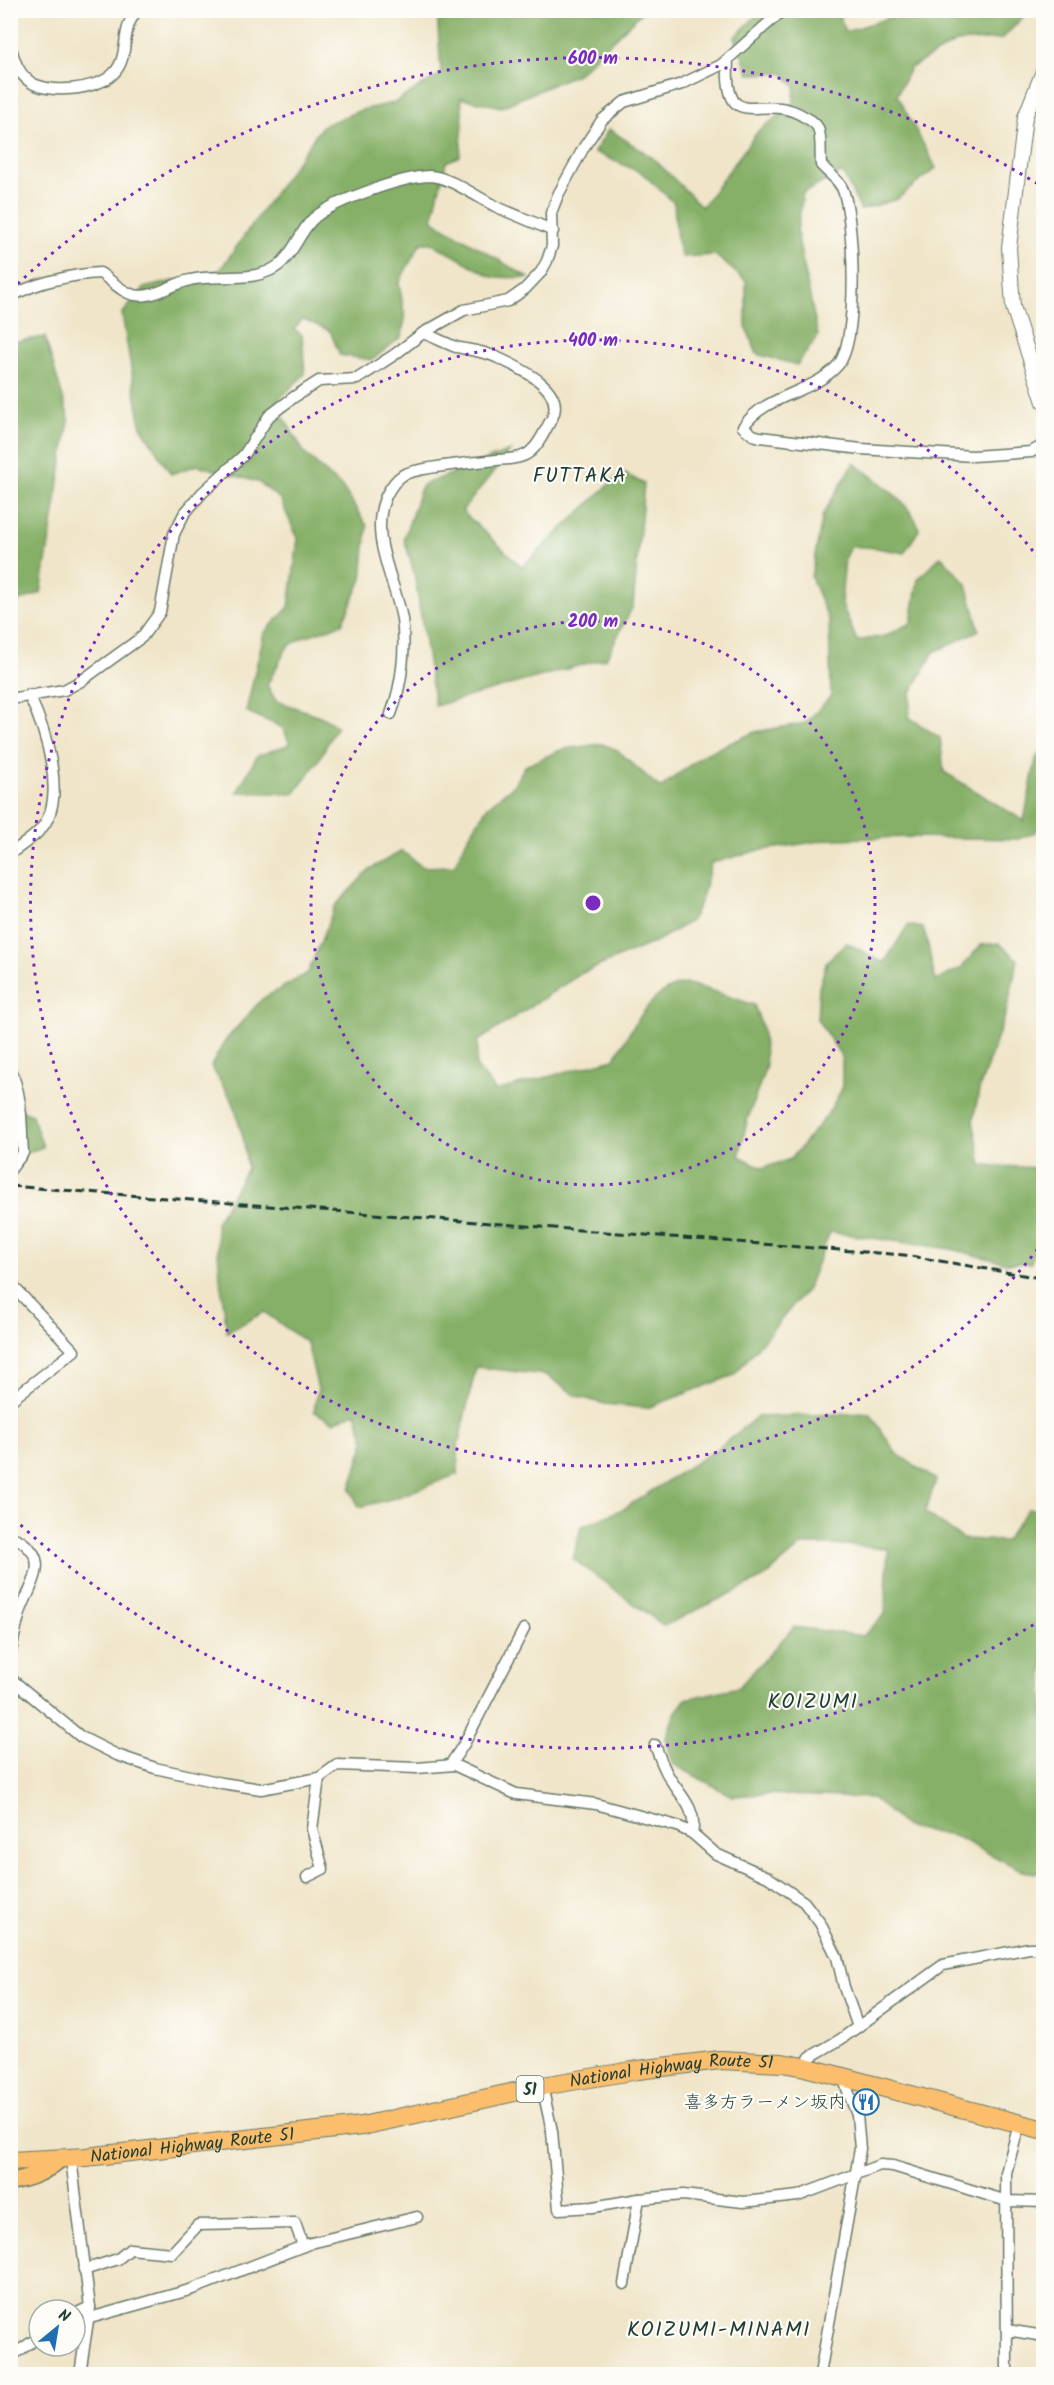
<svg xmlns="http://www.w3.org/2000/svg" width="1054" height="2385" viewBox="0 0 1054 2385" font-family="Kalam,'Klee One',sans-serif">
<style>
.forest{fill:#86b067;stroke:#52764e;stroke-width:1.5}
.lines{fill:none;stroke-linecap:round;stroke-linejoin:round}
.minor-casing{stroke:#687868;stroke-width:13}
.tertiary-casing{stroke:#687868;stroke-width:16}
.primary-casing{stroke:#687868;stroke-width:19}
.trunk-casing{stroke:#687868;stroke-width:20}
.minor{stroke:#fff;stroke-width:10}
.tertiary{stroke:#fff;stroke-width:14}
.primary{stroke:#fabe6d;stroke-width:16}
.trunk{stroke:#fabe6d;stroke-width:18}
.rail{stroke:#1f3d34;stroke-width:3;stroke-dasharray:9 4.5;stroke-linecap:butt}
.ring{fill:none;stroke:#7b2cbf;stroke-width:3;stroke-dasharray:3 6}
.labels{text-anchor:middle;stroke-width:4.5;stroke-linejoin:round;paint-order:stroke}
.shield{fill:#fdfcf7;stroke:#62766e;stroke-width:1.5}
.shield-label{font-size:16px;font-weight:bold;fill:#1f3d34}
.street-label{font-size:18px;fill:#1f3d34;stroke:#fdfcf7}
.poi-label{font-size:18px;fill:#1f3d34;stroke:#fdfcf7;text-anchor:end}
.quarter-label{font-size:21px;letter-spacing:1.5px;fill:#1f3d34;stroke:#fdfcf7}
.centre{fill:#7b2cbf;stroke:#fdfcf7;stroke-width:3}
.ring-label{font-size:18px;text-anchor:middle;font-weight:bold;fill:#7b2cbf;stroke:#fdfcf7;stroke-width:4.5;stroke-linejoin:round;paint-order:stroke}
</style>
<rect width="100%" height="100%" fill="#fdfcf7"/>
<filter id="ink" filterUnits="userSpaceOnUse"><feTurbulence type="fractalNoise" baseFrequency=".0167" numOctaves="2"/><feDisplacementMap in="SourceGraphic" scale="12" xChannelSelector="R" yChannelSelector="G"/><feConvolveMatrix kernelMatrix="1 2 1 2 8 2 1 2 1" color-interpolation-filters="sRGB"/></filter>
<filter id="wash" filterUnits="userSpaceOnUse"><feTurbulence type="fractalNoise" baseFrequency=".008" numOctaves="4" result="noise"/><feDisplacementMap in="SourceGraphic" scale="24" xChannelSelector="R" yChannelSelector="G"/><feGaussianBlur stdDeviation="1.35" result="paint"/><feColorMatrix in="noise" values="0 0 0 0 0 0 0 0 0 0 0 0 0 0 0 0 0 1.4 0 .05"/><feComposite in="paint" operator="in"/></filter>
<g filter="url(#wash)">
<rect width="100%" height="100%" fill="#f0e5c9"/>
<g class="forest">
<path d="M437 11H643L579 73 501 107 461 98 463 124 460 156 446 162 432 220 529 278 492 277 432 243H421L399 282 405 319 401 337 372 360 340 355 330 331 303 319 294 329 302 335 305 374 271 407 280 411 305 454 343 488 367 526 362 579 342 624 304 637 288 646 267 685 276 701 320 716 337 726 318 761 294 794 237 792 257 756 290 744 283 728 246 711 264 633 289 607 298 539 280 499 258 482 197 465 171 474 141 427 122 314 144 288 220 270 322 126 361 110 394 103 441 74Z"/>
<path d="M758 11H838L845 32 910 11H1029L1002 39 956 42 910 68 897 95 936 168 897 199 861 210 842 172 803 193 797 233 818 336 797 365 757 354 746 327V281L715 255 682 257 677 241 674 203 642 173 594 152 609 129 653 158 702 207 759 130 793 106 795 86 783 73 749 74 735 37 759 13Z"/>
<path d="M45 337 69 419 41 593 11 604V342Z"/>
<path d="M510 451 462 511 522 567 622 472 644 484 633 606 606 658 435 706 414 572 404 538 422 485Z"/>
<path d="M854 463C874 479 914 504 919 530L904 553 877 548 851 546 845 557 841 602 857 641 885 636 911 623 918 579 941 556 967 584 979 630 934 652 911 692 909 717 940 738 944 772 1024 821 1036 758 1043 750V819L1036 832 1018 839 914 837 833 839 756 851 711 863 702 898 691 921 657 941 580 974 478 1041 476 1066 496 1091 614 1059C631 1032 650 987 686 984 696 984 741 1001 754 1005L762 1027 766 1066 747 1121 739 1156 763 1168 791 1159 827 1115 842 1089V1057L817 1019 819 988 827 961 847 943 884 963 908 925 923 928C930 945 930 963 936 981L961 968 981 945 999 943 1018 960 1006 1013 980 1086 973 1121 982 1165 1039 1168 1040 1234 1031 1263H1007L951 1249 830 1232 807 1289 734 1375 647 1408 605 1404 577 1396 546 1375 476 1367 458 1445V1474L395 1498 359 1507 350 1489 365 1441 356 1412 334 1422 314 1412 318 1389 307 1343 264 1312 227 1332 220 1278 216 1223 247 1168 244 1141 233 1102 211 1066 225 1041 262 999 308 973 335 906 370 869 402 851 422 867 454 866 467 839 488 806 513 786 525 766 563 749 602 744 617 750 660 788 703 755 755 732 806 723 831 696 829 621 811 577 823 514Z"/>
<path d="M10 1106 32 1115 43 1147 11 1158Z"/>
<path d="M870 1413 896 1453 936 1480 925 1512 963 1539 1005 1541 1028 1509 1043 1510V1874L1023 1871 957 1837 906 1827 873 1798 762 1794 732 1796 673 1764 666 1738 675 1713 686 1699 739 1687 794 1627 863 1636 885 1614 888 1549 847 1545H802L765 1577 664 1626 573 1559 581 1527 625 1508 717 1449 757 1417Z"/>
</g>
</g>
<g filter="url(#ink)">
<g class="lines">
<g class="minor-casing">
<g id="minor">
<path d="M10 45C14 58 17 72 29 81 47 95 97 90 113 74 131 57 119 28 138 10"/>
<path d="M728 60C724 139 762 90 803 116 809 119 815 122 818 128 822 138 820 154 821 165 829 174 841 181 844 193 854 224 859 341 838 365 813 394 765 394 743 427L753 435 760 437 861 449 973 456 1031 452 1044 445"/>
<path d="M10 298C30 283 76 274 100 273 111 280 121 292 134 295 153 299 172 284 190 280 218 273 255 284 279 265 293 254 299 234 311 221 328 202 403 177 429 176 448 176 477 197 495 206 514 215 534 222 553 231"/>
<path d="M10 699 64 690 81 681 142 637 160 612 174 534 184 514 202 493 244 455 269 416 294 397 319 381 357 379 394 355 423 333 464 310 508 301 525 289 541 272 547 261 552 246 551 213 558 195 584 147 602 120 624 102 682 84 721 65 783 10"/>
<path d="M391 714C402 685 406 650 402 619 395 579 368 536 386 496 390 488 395 480 403 475 417 467 477 462 497 460 508 459 523 459 531 451 540 444 545 430 551 420 569 389 518 367 496 357 483 351 469 350 456 347 445 343 434 337 423 333"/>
<path d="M10 854C20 846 32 839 40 830 69 799 45 729 29 695"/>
<path d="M10 1070C23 1094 21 1126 23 1153L10 1170"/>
<path d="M10 1283 74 1351 10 1401"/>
<path d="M10 1537C20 1539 23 1542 30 1549 47 1567 28 1590 21 1610 16 1625 13 1640 10 1656"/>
<path d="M10 1678 81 1737 117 1755 155 1768 222 1783 261 1789 319 1778 337 1765 417 1768 454 1765 516 1794 596 1804 677 1826 692 1833 716 1854 768 1877 804 1902 820 1923 837 1957 844 1987 858 2027"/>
<path d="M655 1745C659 1756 663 1767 669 1777 680 1795 698 1810 692 1833"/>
<path d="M450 1765 464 1744 524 1629"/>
<path d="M307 1877 323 1869 312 1829 319 1778"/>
<path d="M805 2067 810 2057 841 2039 943 1965 1029 1948H1044"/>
<path d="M542 2086 552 2131 559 2209 593 2207 639 2199 683 2195 743 2202 798 2196 880 2165 893 2166 1007 2201 1044 2202"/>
<path d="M71 2159 90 2307 80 2374"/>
<path d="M84 2270 118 2259 130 2249 172 2253 198 2225 295 2223 303 2246"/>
<path d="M624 2284 639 2199"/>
<path d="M75 2314 90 2307"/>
<path d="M90 2318 193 2289 311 2243 417 2217"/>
<path d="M1007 2330 1044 2336"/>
<path d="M10 2357 39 2337"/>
<path d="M820 2374 860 2149 857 2115 842 2075"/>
<path d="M1007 2374 1006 2173 1019 2124"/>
</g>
</g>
<g class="tertiary-casing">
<path id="tertiary" d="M1044 69 1025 117 1009 248 1013 307 1044 402"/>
</g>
<g class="primary-casing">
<path id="primary" d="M10 2182C30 2178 44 2173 59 2160"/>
</g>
<g class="trunk-casing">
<g id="trunk">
<path id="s1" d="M10 2161 86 2157 362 2126 542 2086 638 2070 720 2060 782 2063 805 2067 1044 2130"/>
</g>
</g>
<use href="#minor" class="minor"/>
<use href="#tertiary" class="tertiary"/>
<use href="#primary" class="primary"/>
<use href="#trunk" class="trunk"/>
<path class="rail" d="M10 1186 904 1255 1040 1278"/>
</g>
</g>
<g class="ring">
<circle cx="593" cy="903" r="282"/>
<path d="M1043 1242A563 563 0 1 1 1043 564"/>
<path d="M1041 1620A845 845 0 0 1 11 1516M11 290A845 845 0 0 1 1041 186"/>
</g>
<defs>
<g id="restaurant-ring" transform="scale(1.35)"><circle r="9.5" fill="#fdfcf7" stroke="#1f6fb2" stroke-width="1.5"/><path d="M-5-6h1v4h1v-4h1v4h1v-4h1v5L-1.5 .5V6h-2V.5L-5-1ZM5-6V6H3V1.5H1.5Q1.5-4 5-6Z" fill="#1f6fb2"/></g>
</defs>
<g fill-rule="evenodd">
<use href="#restaurant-ring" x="866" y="2102"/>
</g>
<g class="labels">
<rect class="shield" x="516.5" y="2076" width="27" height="26" rx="4.5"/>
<g class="shield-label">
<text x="530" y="2095">51</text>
</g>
<g class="street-label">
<text dy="6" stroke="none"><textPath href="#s1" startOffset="669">National Highway Route 51</textPath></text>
<text dy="6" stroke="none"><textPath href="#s1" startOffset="183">National Highway Route 51</textPath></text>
</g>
<g class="poi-label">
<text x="846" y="2108">喜多方ラーメン坂内</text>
</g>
<g class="quarter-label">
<text x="580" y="482">FUTTAKA</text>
<text x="813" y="1708">KOIZUMI</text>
<text x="719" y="2336">KOIZUMI-MINAMI</text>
</g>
</g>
<circle cx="593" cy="903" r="9" class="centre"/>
<g class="ring-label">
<text x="593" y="64">600 m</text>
<text x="593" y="346">400 m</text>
<text x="593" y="627">200 m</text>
</g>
<rect width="1054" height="2385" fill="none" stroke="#fdfcf7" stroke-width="36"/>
<g transform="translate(57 2328) rotate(30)"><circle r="28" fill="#fdfcf7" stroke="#a4b0a9" stroke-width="1.5"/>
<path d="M0-4.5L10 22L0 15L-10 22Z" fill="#1f6fb2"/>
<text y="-9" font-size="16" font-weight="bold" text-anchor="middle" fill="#1f3d34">N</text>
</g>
</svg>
